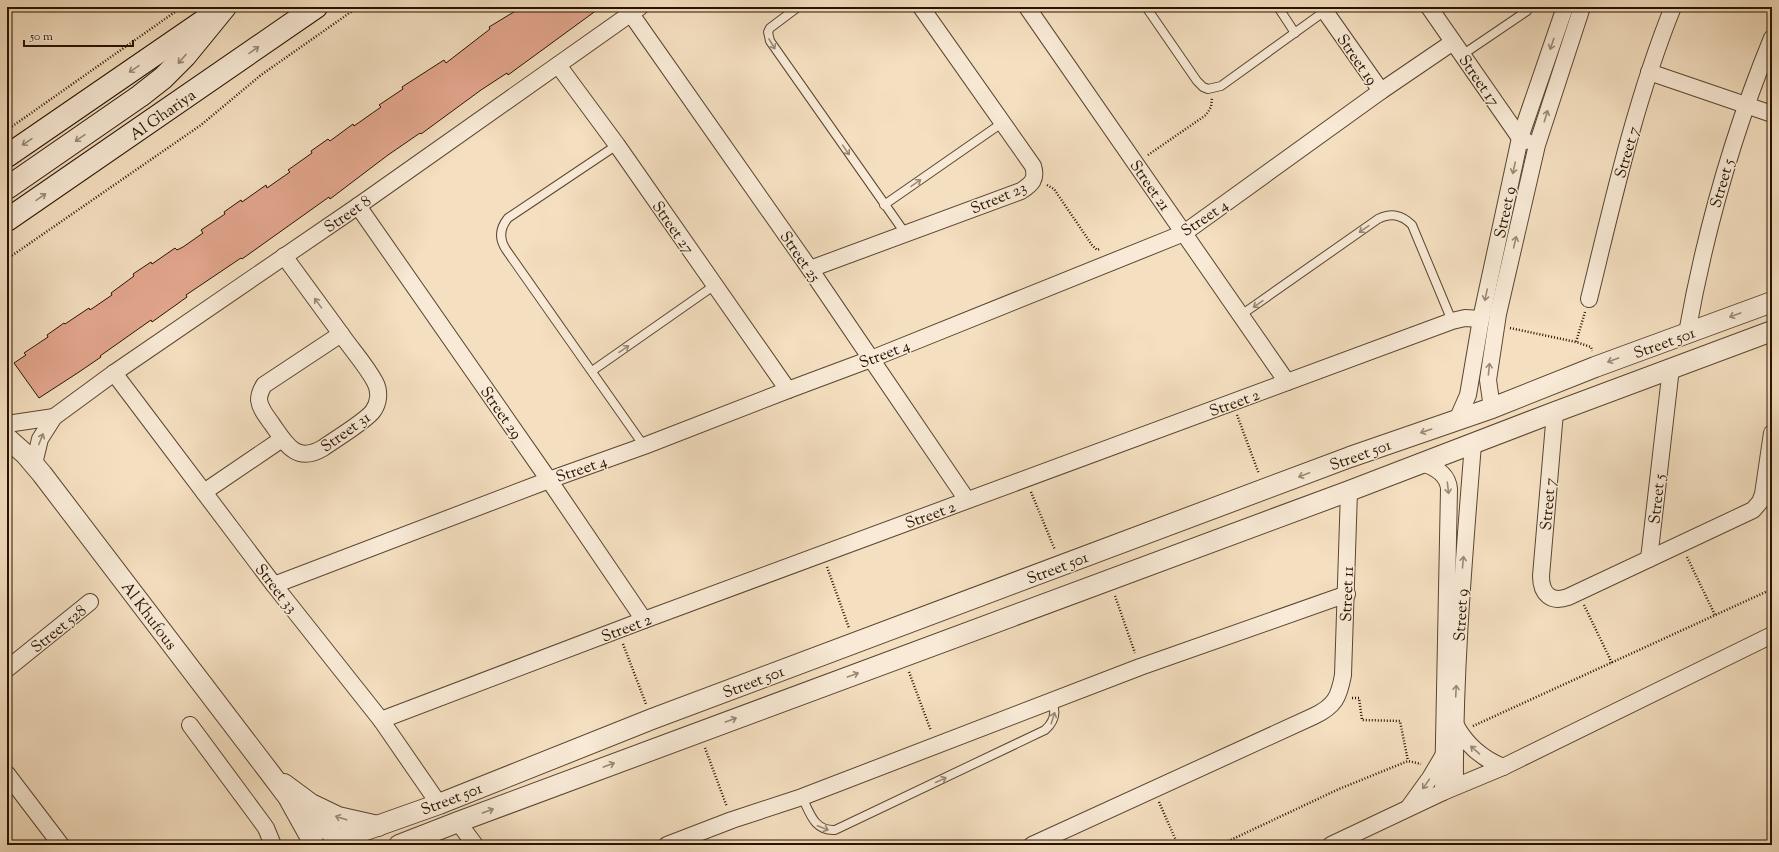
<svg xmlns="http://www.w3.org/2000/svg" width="1779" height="852" viewBox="0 0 1779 852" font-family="'Sorts Mill Goudy',serif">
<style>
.building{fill:#e4a78f;stroke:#271200}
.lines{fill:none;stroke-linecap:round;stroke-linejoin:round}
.service-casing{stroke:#5a4530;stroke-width:10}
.minor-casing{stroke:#5a4530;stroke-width:18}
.tertiary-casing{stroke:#5a4530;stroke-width:22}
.secondary-casing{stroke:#271200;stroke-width:24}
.path{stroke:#271200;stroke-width:2.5;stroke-dasharray:1 2;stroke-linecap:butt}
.service{stroke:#f8ead6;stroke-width:8}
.minor{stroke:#f8ead6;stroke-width:16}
.tertiary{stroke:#f8ead6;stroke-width:20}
.secondary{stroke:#f8ead6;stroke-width:22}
.oneway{stroke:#9a8976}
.labels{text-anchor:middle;stroke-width:3;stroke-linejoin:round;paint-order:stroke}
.street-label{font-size:16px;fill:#271200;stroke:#f8ead6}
</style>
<rect width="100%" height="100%" fill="#f4dfc0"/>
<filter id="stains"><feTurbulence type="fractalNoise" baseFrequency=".005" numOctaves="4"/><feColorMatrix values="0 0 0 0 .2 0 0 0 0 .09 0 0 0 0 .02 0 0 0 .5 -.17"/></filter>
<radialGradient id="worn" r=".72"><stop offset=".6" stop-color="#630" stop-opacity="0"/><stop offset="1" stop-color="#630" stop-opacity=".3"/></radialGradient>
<path class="building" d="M522 7H601L508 75 507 73 481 90 421 134 420 133 388 155 330 199 329 197 242 259 241 258 186 295 187 297 152 322 151 320 100 356 101 357 79 372 39 398 14 363 26 355 24 353 48 337 47 335 64 323 65 324 89 308 90 310 112 295 111 293 134 276 133 274 151 262 152 264 175 248 177 250 183 247 203 233 201 230 225 214 224 212 241 200 242 202 266 185 267 188 290 172 288 170 312 153 311 151 328 139 330 141 353 124 354 126 381 107 379 105 403 89 402 87 444 60 446 63 490 29 489 27Z"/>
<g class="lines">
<g class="service-casing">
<g id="service">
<path d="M798 7 770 28 768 32 770 41 905 233"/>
<path d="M1146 7 1197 81 1203 87 1208 89 1221 86 1325 11"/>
<path d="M1278 7 1295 33"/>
<path d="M1462 55 1527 11"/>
<path d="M617 145 508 218C499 229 499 240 507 251L644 446"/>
<path d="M884 205 1002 123"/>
<path d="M1241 315 1378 219C1391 213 1401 214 1412 225L1452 321"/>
<path d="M592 371 715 285"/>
<path d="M802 797C810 813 814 831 835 830L1045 730C1054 722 1057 713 1052 702"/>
</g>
</g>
<g class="minor-casing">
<g id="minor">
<path d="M1027 7 1287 382"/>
<path d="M1322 7 1381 91"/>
<path d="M1429 7 1520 138 1526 141"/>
<path d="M631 14 810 269 967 500"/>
<path d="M558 65 617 145 788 390"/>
<path d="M1649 72 1772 114"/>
<path d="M358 206 549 480 644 620"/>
<path d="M284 256 341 334"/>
<path d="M810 269 1021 191C1032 184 1037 179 1033 166L921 7"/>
<path d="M1589 299C1613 201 1635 101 1673 7"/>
<path d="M1687 333C1705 232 1733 133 1772 38"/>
<path d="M341 334C352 350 366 365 375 382 380 391 379 403 373 411 366 421 334 440 323 448 296 464 286 444 272 424 267 417 260 409 259 400 259 394 261 390 264 385Z"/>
<path d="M114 373 274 585 381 720 439 804"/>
<path d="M1492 408 1488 380 1498 314 1537 145 1582 7"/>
<path d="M1555 412 1541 576C1541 594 1551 603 1568 597L1753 510 1760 502 1763 494 1772 433"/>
<path d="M1457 420 1468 395 1481 319 1520 138 1565 7"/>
<path d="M7 424 54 417"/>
<path d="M1422 463C1435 467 1448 474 1449 489L1443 792"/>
<path d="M34 464 40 439 54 417 114 373 358 206 640 7"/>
<path d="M204 492 282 439"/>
<path d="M1649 559 1671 368"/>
<path d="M274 585 549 480 644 446 788 390 871 359 1184 233 1381 91 1453 42"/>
<path d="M7 669 90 602"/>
<path d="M381 720 644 620 1452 321 1465 318 1481 319"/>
<path d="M1455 724C1466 745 1481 758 1503 767"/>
<path d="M190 725 258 817 266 828 273 845"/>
<path d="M7 774 61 845"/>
<path d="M1455 786C1454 672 1464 558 1473 444"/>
<path d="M1409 807 1430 778 1443 756"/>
<path d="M458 822 475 845"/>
<path d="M667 845 732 820 802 797 1140 667 1347 594"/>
<path d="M1032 845 1314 716C1335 706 1339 697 1343 675L1349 491"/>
<path d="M1331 845 1443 792 1503 767 1772 635"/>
</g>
</g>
<g class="tertiary-casing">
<g id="tertiary">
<path d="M7 438 25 454 42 474 270 773 288 797 313 842"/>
<path d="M284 784 311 804 338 817 378 826"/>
<path d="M300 808 333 834"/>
<path d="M343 838 439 804 652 719 1350 457 1492 408 1595 367 1772 302"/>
<path d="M399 845 458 822 1349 491 1555 412 1772 331"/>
</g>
</g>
<g class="secondary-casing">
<g id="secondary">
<path d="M7 156 205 20"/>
<path d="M7 188 140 96 163 78 185 56 225 7"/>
<path d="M7 220 316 7"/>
</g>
</g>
<g class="path">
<path d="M7 130 182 7"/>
<path d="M1148 155 1206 115 1211 107 1212 98"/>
<path d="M1047 185 1054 189 1092 245 1097 250 1100 249"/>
<path d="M7 259 201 125 261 75 358 7"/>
<path d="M1585 312 1576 342 1591 347 1592 351"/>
<path d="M1510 328 1576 342"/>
<path d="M1237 415 1259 474"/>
<path d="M1031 492 1055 550"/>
<path d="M1687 557 1715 615"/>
<path d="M827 567 849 628"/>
<path d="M1115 596 1135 653"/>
<path d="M1584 605 1612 663"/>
<path d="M623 644 646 704"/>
<path d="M909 672 931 731"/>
<path d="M1352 698H1359L1362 720 1400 721 1408 761"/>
<path d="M1473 726 1772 589"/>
<path d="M705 748 727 807"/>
<path d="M1159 802 1178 845"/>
<path d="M1220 845 1339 789 1408 761 1421 764"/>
</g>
<use href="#service" class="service"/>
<use href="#minor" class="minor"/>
<use href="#tertiary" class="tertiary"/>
<use href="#secondary" class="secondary"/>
</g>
<defs><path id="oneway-shaft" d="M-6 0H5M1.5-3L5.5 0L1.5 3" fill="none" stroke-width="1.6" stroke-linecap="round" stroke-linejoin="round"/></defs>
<g class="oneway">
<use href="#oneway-shaft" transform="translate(772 44) rotate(59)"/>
<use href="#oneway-shaft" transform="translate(1552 44) rotate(109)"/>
<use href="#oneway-shaft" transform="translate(254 50) rotate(-35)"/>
<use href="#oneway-shaft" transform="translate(182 59) rotate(131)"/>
<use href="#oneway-shaft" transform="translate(134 69) rotate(146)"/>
<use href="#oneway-shaft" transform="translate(1546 116) rotate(-73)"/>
<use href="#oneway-shaft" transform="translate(80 138) rotate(145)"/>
<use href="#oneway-shaft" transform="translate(27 142) rotate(146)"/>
<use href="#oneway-shaft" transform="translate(846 150) rotate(55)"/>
<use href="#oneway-shaft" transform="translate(1514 168) rotate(102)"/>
<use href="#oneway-shaft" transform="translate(916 183) rotate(-35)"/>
<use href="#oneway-shaft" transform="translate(41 197) rotate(-35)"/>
<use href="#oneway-shaft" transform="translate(1364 229) rotate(145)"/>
<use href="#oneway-shaft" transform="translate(1515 242) rotate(-77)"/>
<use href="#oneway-shaft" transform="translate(1486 295) rotate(102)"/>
<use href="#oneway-shaft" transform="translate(318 303) rotate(-126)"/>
<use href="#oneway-shaft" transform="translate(1258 304) rotate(145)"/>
<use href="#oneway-shaft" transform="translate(1735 315) rotate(160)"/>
<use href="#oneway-shaft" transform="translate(624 349) rotate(-35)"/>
<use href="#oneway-shaft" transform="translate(1613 360) rotate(160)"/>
<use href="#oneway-shaft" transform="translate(1489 369) rotate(-84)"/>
<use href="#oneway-shaft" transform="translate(1426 431) rotate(161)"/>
<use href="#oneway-shaft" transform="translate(41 439) rotate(-68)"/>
<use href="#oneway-shaft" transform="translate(1304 475) rotate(159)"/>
<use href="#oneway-shaft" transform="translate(1448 488) rotate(83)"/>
<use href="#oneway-shaft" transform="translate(1463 562) rotate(-85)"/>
<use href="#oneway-shaft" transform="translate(853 675) rotate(-20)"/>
<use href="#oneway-shaft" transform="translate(1456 691) rotate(-87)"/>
<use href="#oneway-shaft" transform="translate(1053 718) rotate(-72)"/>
<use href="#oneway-shaft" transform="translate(731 720) rotate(-20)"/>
<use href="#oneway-shaft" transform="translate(1475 750) rotate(-139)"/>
<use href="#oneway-shaft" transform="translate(609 765) rotate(-20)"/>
<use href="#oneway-shaft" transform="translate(941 780) rotate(-25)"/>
<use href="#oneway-shaft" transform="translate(1426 784) rotate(125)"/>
<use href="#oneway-shaft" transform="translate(488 811) rotate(-20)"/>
<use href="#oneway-shaft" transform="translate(341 818) rotate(-162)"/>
<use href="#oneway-shaft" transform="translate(823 828) rotate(22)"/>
</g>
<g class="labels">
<g class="street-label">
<text transform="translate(1358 59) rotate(55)" y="6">Street 19</text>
<text transform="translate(1480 80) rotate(55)" y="6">Street 17</text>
<text transform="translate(162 114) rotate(-35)" y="6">Al Ghariya</text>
<text transform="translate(1626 152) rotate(-74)" y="6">Street 7</text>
<text transform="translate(1721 183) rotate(-74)" y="6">Street 5</text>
<text transform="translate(1151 185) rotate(55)" y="6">Street 21</text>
<text transform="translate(998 197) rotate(-23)" y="6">Street 23</text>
<text transform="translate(1504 212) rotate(-78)" y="6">Street 9</text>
<text transform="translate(347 213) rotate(-35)" y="6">Street 8</text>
<text transform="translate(1204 217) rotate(-34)" y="6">Street 4</text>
<text transform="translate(674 227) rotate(55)" y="6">Street 27</text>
<text transform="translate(801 256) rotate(55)" y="6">Street 25</text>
<text transform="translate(1664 342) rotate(-20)" y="6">Street 501</text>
<text transform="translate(884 353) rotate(-21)" y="6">Street 4</text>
<text transform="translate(1234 402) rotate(-20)" y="6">Street 2</text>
<text transform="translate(502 412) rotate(55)" y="6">Street 29</text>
<text transform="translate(345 431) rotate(-36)" y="6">Street 31</text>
<text transform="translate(1360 454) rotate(-20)" y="6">Street 501</text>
<text transform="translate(581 468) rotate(-19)" y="6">Street 4</text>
<text transform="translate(1656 499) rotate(-84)" y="6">Street 5</text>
<text transform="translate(1547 504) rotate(-85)" y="6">Street 7</text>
<text transform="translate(930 514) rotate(-20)" y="6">Street 2</text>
<text transform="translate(1057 567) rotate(-21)" y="6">Street 501</text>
<text transform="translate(277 588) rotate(52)" y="6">Street 33</text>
<text transform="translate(1346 594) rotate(-88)" y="6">Street 11</text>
<text transform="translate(150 615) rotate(53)" y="6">Al Khufous</text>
<text transform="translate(1460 615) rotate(-87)" y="6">Street 9</text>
<text transform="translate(626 627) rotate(-21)" y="6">Street 2</text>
<text transform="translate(58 628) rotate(-39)" y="6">Street 528</text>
<text transform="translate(753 681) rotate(-21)" y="6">Street 501</text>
<text transform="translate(451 798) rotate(-21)" y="6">Street 501</text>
</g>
</g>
<rect width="1779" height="852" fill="none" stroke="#f4dfc0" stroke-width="24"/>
<rect x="8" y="8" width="1763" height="836" fill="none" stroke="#271200" stroke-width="2"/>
<rect x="12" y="12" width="1755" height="828" fill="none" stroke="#271200"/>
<path d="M24 40v6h109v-6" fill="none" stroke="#271200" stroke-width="2"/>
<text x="30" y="40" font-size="12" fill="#271200" stroke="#f8ead6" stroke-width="3" paint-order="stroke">50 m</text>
<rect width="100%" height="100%" filter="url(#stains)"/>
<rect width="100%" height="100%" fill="url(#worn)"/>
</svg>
